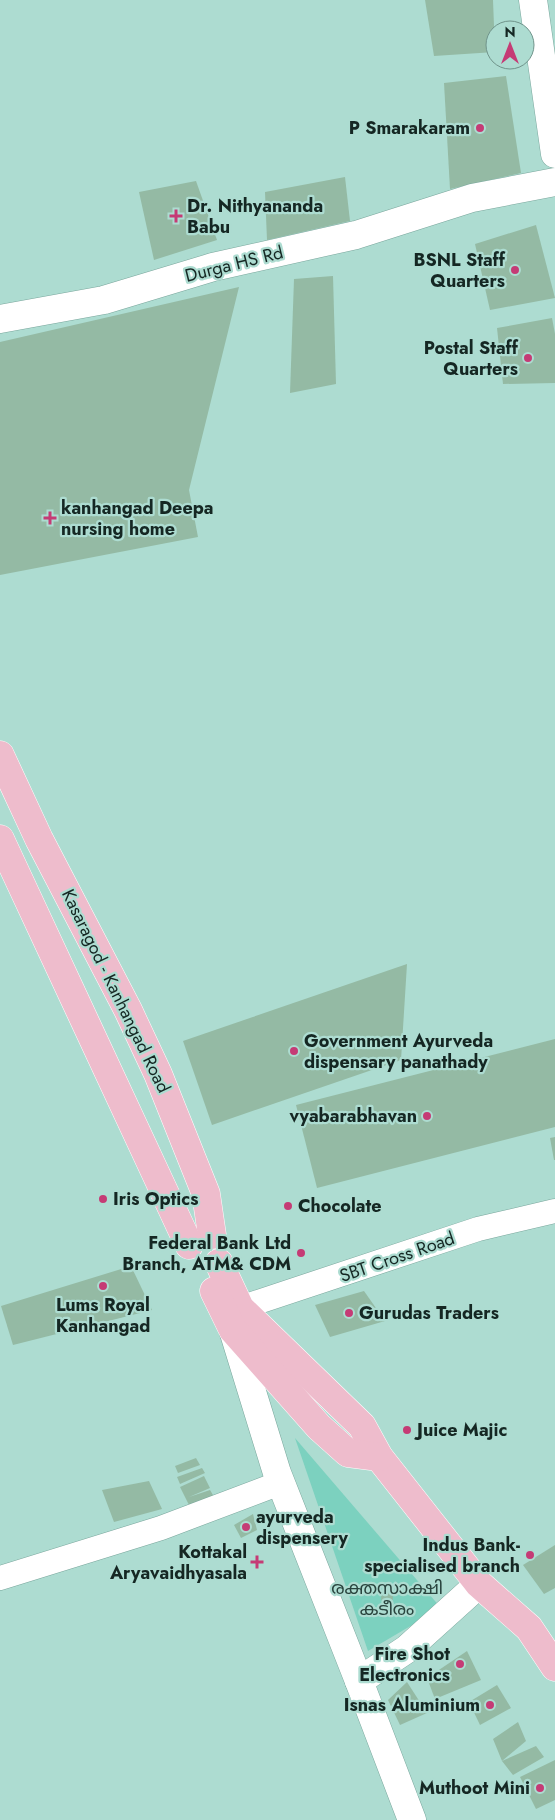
<svg xmlns="http://www.w3.org/2000/svg" width="555" height="1820" viewBox="0 0 555 1820" font-family="Jost,'Noto Sans Malayalam',sans-serif">
<style>
.green{fill:#7cd1bf}
.building{fill:#94baa4}
.lines{fill:none;stroke-linecap:round;stroke-linejoin:round}
.street-casing{stroke:#79a69c;stroke-width:25}
.secondary-casing{stroke:#79a69c;stroke-width:29}
.primary-casing{stroke:#fff;stroke-width:29}
.street{stroke:#fff;stroke-width:24}
.secondary{stroke:#fff;stroke-width:28}
.primary{stroke:#eebccc;stroke-width:28}
.poi-dot{fill:#c53b75;stroke:#addcd1;stroke-width:2}
.labels{text-anchor:middle;stroke-width:4.5;stroke-linejoin:round;paint-order:stroke}
.poi-label{font-size:18px;font-weight:bold;fill:#152723;stroke:#addcd1;text-anchor:end}
.street-label{font-size:18px;fill:#152723;stroke:#addcd1}
.park-label{font-size:18px;fill:#29443e;stroke:#addcd1}
</style>
<rect width="100%" height="100%" fill="#addcd1"/>
<path class="green" d="M295 1438 441 1608 368 1651Z"/>
<g class="building">
<path d="M425 0H493L495 52 434 56Z"/>
<path d="M506 76 521 173 450 189 444 83Z"/>
<path d="M345 177 350 221 267 240 265 192Z"/>
<path d="M196 181 217 240 154 260 139 192Z"/>
<path d="M536 225 555 298 490 310 475 244Z"/>
<path d="M333 276 336 384 290 393 294 279Z"/>
<path d="M239 287 189 490 198 537 0 575V342Z"/>
<path d="M552 318 555 334V383L503 384 497 328Z"/>
<path d="M407 964 401 1060 212 1125 183 1041Z"/>
<path d="M555 1039V1127L317 1188 296 1105Z"/>
<path d="M555 1137V1160H554L550 1138Z"/>
<path d="M131 1266 152 1310 13 1345 1 1306Z"/>
<path d="M364 1291 385 1321 330 1337 315 1305Z"/>
<path d="M196 1458 200 1465 178 1473 175 1466Z"/>
<path d="M202 1468 205 1473 180 1484 177 1477Z"/>
<path d="M204 1476 210 1488 189 1497 210 1490 216 1500 191 1509 180 1487Z"/>
<path d="M149 1481 162 1509 114 1522 102 1490Z"/>
<path d="M253 1514 257 1530 241 1538 234 1525Z"/>
<path d="M555 1545V1588L544 1594 523 1565Z"/>
<circle cx="387" cy="1598" r="6"/>
<path d="M467 1651 481 1680 435 1699 427 1678Z"/>
<path d="M407 1682 427 1713 400 1725 388 1700Z"/>
<path d="M497 1685 511 1708 480 1725 469 1702Z"/>
<path d="M518 1722 526 1741 502 1761 536 1746 544 1757 513 1775 502 1761 493 1739Z"/>
<path d="M555 1760V1800L536 1809 520 1777Z"/>
</g>
<g class="lines">
<g class="street-casing">
<g id="street">
<path d="M240 1308 478 1229 555 1211"/>
<path d="M0 1578 161 1528 280 1483"/>
</g>
</g>
<g class="secondary-casing">
<g id="secondary">
<path d="M533 0 555 154"/>
<path d="M0 319 104 300 213 267 356 235 472 198 555 182"/>
<path d="M235 1329 233 1330 277 1473 359 1681 412 1820"/>
<path d="M359 1681 407 1649 479 1584"/>
</g>
</g>
<g class="primary-casing">
<g id="primary">
<path d="M0 755 39 839 128 1010 158 1074 206 1194 212 1235"/>
<path d="M0 839 189 1245"/>
<path d="M219 1263 240 1308 362 1426 379 1457 479 1584 529 1628 555 1667"/>
<path d="M214 1291 233 1330 319 1427 348 1453 379 1457"/>
</g>
</g>
<use href="#street" class="street"/>
<use href="#secondary" class="secondary"/>
<use href="#primary" class="primary"/>
</g>
<g class="poi-dot">
<circle cx="480" cy="128" r="5"/>
<path d="M173.5 208.5h5v5h5v5h-5v5h-5v-5h-5v-5h5z"/>
<circle cx="515" cy="270" r="5"/>
<circle cx="528" cy="358" r="5"/>
<path d="M47.5 510.5h5v5h5v5h-5v5h-5v-5h-5v-5h5z"/>
<circle cx="294" cy="1051" r="5"/>
<circle cx="427" cy="1116" r="5"/>
<circle cx="103" cy="1199" r="5"/>
<circle cx="288" cy="1206" r="5"/>
<circle cx="301" cy="1253" r="5"/>
<circle cx="103" cy="1286" r="5"/>
<circle cx="349" cy="1313" r="5"/>
<circle cx="407" cy="1430" r="5"/>
<circle cx="246" cy="1527" r="5"/>
<circle cx="530" cy="1555" r="5"/>
<path d="M254.5 1554.5h5v5h5v5h-5v5h-5v-5h-5v-5h5z"/>
<circle cx="460" cy="1664" r="5"/>
<circle cx="490" cy="1705" r="5"/>
<circle cx="540" cy="1788" r="5"/>
</g>
<g class="labels">
<g class="poi-label">
<text x="470" y="134">P Smarakaram</text>
<text x="187" y="212" text-anchor="start">Dr. Nithyananda<tspan x="187" dy="21">Babu</tspan></text>
<text x="505" y="266">BSNL Staff<tspan x="505" dy="21">Quarters</tspan></text>
<text x="518" y="354">Postal Staff<tspan x="518" dy="21">Quarters</tspan></text>
<text x="61" y="514" text-anchor="start">kanhangad Deepa<tspan x="61" dy="21">nursing home</tspan></text>
<text x="304" y="1047" text-anchor="start">Government Ayurveda<tspan x="304" dy="21">dispensary panathady</tspan></text>
<text x="417" y="1122">vyabarabhavan</text>
<text x="113" y="1205" text-anchor="start">Iris Optics</text>
<text x="298" y="1212" text-anchor="start">Chocolate</text>
<text x="291" y="1249">Federal Bank Ltd<tspan x="291" dy="21">Branch, ATM&amp; CDM</tspan></text>
<text x="103" y="1311" text-anchor="middle">Lums Royal<tspan x="103" dy="21">Kanhangad</tspan></text>
<text x="359" y="1319" text-anchor="start">Gurudas Traders</text>
<text x="417" y="1436" text-anchor="start">Juice Majic</text>
<text x="256" y="1523" text-anchor="start">ayurveda<tspan x="256" dy="21">dispensery</tspan></text>
<text x="520" y="1551">Indus Bank-<tspan x="520" dy="21">specialised branch</tspan></text>
<text x="247" y="1558">Kottakal<tspan x="247" dy="21">Aryavaidhyasala</tspan></text>
<text x="450" y="1660">Fire Shot<tspan x="450" dy="21">Electronics</tspan></text>
<text x="480" y="1711">Isnas Aluminium</text>
<text x="530" y="1794">Muthoot Mini</text>
</g>
<g class="street-label">
<text transform="translate(234 264) rotate(-14)" y="6">Durga HS Rd</text>
<text transform="translate(116 991) rotate(64)" y="6">Kasaragod - Kanhangad Road</text>
<text transform="translate(397 1257) rotate(-19)" y="6">SBT Cross Road</text>
</g>
<g class="park-label">
<text x="387" y="1594">രക്തസാക്ഷി<tspan x="387" dy="21">കടീരം</tspan></text>
</g>
</g>
<g transform="translate(510 45)"><circle r="24" fill="#addcd1" stroke="#70948b"/>
<path d="M0-4L9 19L0 12L-9 19Z" fill="#c53b75"/>
<text y="-8" font-size="14" font-weight="bold" text-anchor="middle" fill="#152723">N</text>
</g>
</svg>
